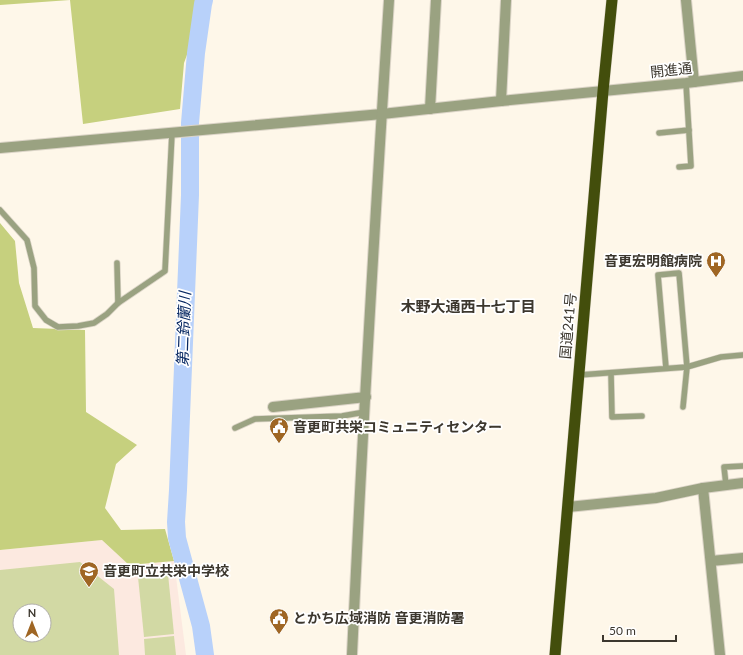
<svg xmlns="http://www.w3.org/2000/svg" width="743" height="655" viewBox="0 0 743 655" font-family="Lato,'Noto Sans JP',sans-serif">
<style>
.education{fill:#fce9e0;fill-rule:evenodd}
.green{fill:#d2d9a4;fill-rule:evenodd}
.forest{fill:#c6d07e}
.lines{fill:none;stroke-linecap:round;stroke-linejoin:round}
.river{stroke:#b8d1fa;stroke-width:18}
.service-casing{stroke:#dbd4c7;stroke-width:7}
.minor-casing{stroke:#dbd4c7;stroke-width:12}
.tertiary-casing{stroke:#dbd4c7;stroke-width:12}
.trunk-casing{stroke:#dbd4c7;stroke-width:12}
.service{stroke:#9aa281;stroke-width:5.5}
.minor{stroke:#9aa281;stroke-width:10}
.tertiary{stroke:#9aa281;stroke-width:10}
.trunk{stroke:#434e0c;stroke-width:11}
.labels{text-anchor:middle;stroke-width:3.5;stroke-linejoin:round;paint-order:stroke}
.street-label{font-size:14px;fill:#3c372e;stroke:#fff}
.poi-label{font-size:14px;font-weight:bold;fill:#3c372e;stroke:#fff;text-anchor:start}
.neighbourhood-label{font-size:15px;font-weight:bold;fill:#3c372e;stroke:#fff}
.water-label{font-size:15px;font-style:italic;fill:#072862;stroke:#fff}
</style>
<rect width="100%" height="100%" fill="#fef7e9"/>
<path class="education" d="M102 540 129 565 174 561 186 655H0V550ZM20 611H44V635H20Z"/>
<g class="green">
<path d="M80 562 114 589 119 655H0V570ZM20 611H44V635H20Z"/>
<path d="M168 574 174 634 144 637 138 577Z"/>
<path d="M174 636 176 655H145L144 639Z"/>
</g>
<g class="forest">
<path d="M0 0H207L184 63 180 109 83 124 70 0 0 5Z"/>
<path d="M0 223 15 241 19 283 33 328 85 330 86 412 137 445 116 464 105 508 121 530 165 529 174 561 129 565 102 540 0 550Z"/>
</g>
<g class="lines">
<path class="river" d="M204 0 203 4 196 53 190 123V195L178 490 176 522 177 538 201 626 205 655"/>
<g class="service-casing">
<g id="service">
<path d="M659 133 689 130"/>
<path d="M679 167 691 166 686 83"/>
<path d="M0 210 27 240 34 268 35 306 46 320 58 327 78 326 94 323 107 314 118 303"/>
<path d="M117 263 118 303 165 271 172 133"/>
<path d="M611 373 612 417 642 416"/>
<path d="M579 375 687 367 679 273 658 275 666 368"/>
<path d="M683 407 687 367 721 357 743 355"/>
<path d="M235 428 255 419 342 416 365 412"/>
<path d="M726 485 724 467 743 466"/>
</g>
</g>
<g class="minor-casing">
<g id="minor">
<path d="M686 0 694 82"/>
<path d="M501 101 506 0"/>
<path d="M430 109 436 0"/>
<path d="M0 148 382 114"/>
<path d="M273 407 366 397"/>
<path d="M703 488 720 655"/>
<path d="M568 507 656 498 703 488 743 483"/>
<path d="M711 561 743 558"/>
<path d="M352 655C362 437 375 218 389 0"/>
</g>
</g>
<g class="tertiary-casing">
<path id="tertiary" d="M382 114 501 101 686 83 743 76"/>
</g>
<g class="trunk-casing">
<path id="trunk" d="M555 655 603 91 612 0"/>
</g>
<use href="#service" class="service"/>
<use href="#minor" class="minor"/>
<use href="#tertiary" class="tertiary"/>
<use href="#trunk" class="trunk"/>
</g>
<defs>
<g id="hospital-pin" transform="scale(1)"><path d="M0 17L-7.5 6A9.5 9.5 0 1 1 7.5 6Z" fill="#9f6624" stroke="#fff"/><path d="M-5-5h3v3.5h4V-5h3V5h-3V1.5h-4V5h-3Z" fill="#fff"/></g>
<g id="civic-pin" transform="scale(1)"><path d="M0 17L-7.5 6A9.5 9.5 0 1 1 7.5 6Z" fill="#9f6624" stroke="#fff"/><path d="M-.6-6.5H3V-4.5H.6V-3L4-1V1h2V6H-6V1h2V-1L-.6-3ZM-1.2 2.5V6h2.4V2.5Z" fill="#fff"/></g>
<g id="school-pin" transform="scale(1)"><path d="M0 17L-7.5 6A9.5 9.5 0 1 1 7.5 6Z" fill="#9f6624" stroke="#fff"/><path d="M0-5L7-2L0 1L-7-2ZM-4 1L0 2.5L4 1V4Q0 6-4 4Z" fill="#fff"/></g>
</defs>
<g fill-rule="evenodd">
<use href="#hospital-pin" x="716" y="261"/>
<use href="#civic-pin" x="279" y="427"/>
<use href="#school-pin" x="89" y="571"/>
<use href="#civic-pin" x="279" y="618"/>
</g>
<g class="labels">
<g class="street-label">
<text transform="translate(671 70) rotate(-6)" y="5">開進通</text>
<text transform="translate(568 326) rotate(-85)" y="5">国道241号</text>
</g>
<g class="poi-label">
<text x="702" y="266" text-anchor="end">音更宏明館病院</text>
<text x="293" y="432">音更町共栄コミュニティセンター</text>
<text x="103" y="576">音更町立共栄中学校</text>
<text x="293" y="623">とかち広域消防 音更消防署</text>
</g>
<g class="neighbourhood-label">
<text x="468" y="312">木野大通西十七丁目</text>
</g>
<g class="water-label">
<text transform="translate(184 329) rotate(-88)" y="5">第二鈴蘭川</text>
</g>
</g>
<g transform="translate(32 623)"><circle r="19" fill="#ffffff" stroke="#b1afab"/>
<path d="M0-3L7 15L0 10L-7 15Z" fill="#9f6624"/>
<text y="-6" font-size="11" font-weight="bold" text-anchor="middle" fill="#3c372e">N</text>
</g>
<path d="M603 635v6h73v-6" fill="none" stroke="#3c372e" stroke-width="2"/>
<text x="609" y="635" font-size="12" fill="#3c372e" stroke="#ffffff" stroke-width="3" paint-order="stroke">50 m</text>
</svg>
